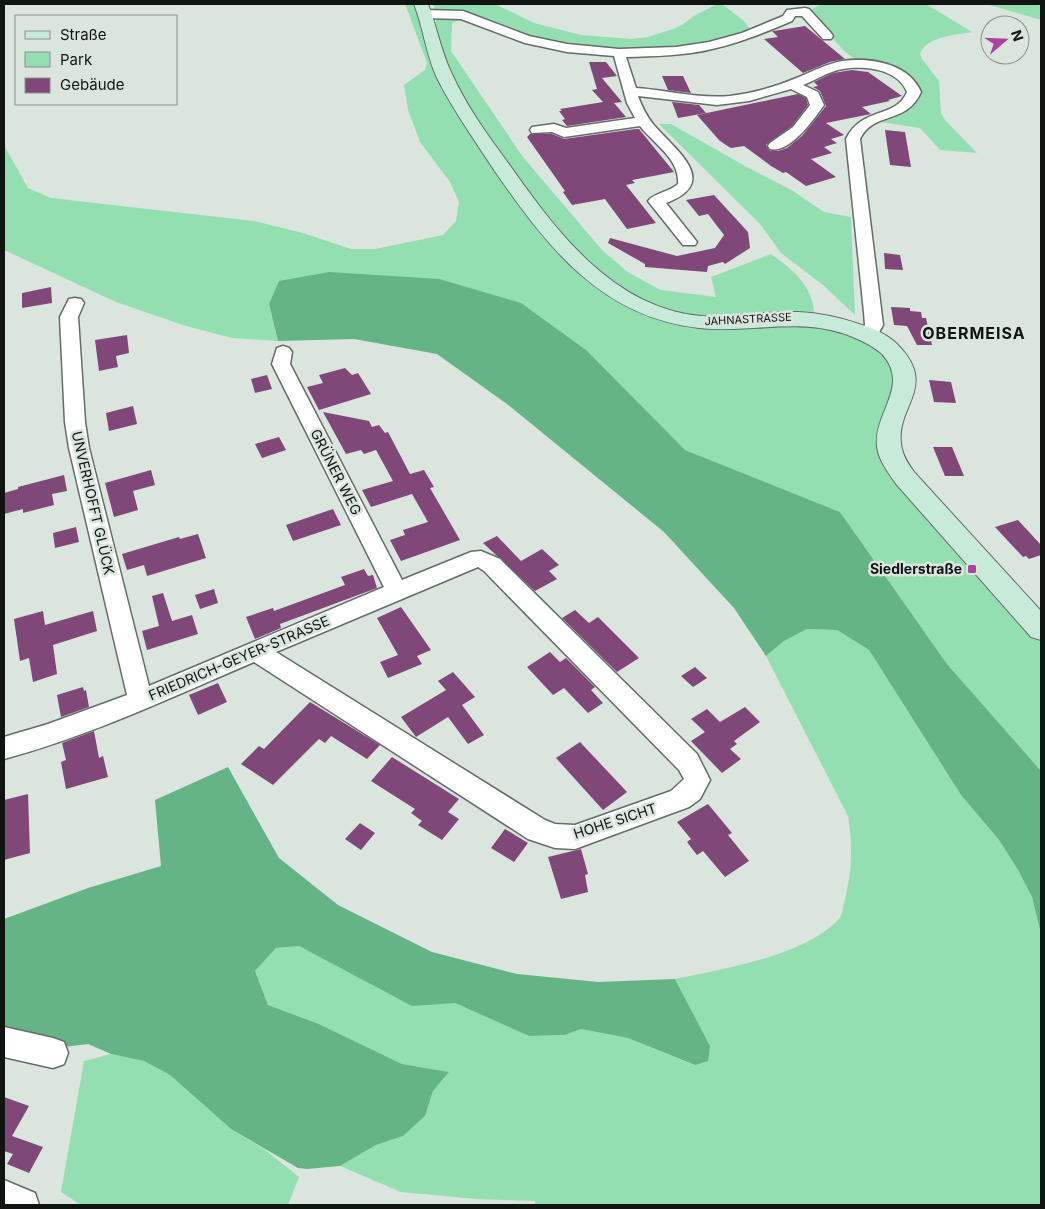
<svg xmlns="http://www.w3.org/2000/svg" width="1045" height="1209" viewBox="0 0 1045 1209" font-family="Inter,sans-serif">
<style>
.green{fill:#94dfb2}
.forest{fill:#65b487}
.building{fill:#804779}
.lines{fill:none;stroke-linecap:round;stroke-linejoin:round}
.street-casing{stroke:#646d67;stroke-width:3}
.secondary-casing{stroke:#646d67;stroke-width:2}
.street{fill:#fff;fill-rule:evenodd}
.secondary{fill:#c8ead9;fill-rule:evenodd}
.poi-dot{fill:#ad42a3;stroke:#dae5de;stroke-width:2}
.labels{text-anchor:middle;stroke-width:5;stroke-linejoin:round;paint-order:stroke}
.far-street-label{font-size:11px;fill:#111512;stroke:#dae5de}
.street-label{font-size:14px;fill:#111512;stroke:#dae5de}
.poi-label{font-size:14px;font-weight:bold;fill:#111512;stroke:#dae5de;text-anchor:end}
.far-district-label{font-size:16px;font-weight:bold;letter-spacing:1px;fill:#111512;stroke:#dae5de}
</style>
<rect width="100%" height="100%" fill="#dae5de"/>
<g class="green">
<path d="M405 4H414L432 63 529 216 560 254 588 281 641 313 658 319 696 326 818 323 876 345 893 367 898 480 1041 641V771L947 664 840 512 685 450 645 411 269 304 278 341 232 338 186 326 116 302 4 250V145L28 188 51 198 254 221 303 233 351 249H375L443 235 456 221 459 202 450 182 420 142 408 110 404 85 425 70 427 63Z"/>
<path d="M433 4H495L534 23 581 35 632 39 648 37 673 29 682 25 694 16 717 4H722L744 21 752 32 689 48H625L588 46 545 42 495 25 475 15 435 9Z"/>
<path d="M822 4H926L972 32C957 35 926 36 920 54L922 59 939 81 941 113 945 120 977 153 940 150 920 128 880 122 903 112 918 101 920 88 913 78 901 70 857 61 843 50 808 11Z"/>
<path d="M986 4H1035L1041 6V20Z"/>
<path d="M442 16 466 18 452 23 451 51 523 157 602 250 629 273 661 290 716 297 711 277 771 254C792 269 812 285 814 312H784L709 317 661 309 622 290 573 251 513 174 462 98 441 58 435 23 437 19Z"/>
<path d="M659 124H671L745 166 793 191 824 212 851 217 855 315 823 285 781 253 760 224Z"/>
<path d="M807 629 837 630 869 650 961 795 999 840 1018 870 1032 897 1041 934V1205H535V1201L477 1199 401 1192 340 1166 376 1145 403 1136 425 1116 433 1091 449 1072 402 1064 319 1024 268 1005 255 971 276 948 299 946 355 975 436 1003H455L529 1036 565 1035 581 1029 628 1038 694 1065 710 1046 675 979C724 969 803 956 838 920 842 916 843 908 844 903 852 873 853 846 848 816L766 656 784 641Z"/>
<path d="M111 1054 144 1061 170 1075 231 1129 264 1149 299 1177 288 1205H81L61 1192 84 1061Z"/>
</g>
<g class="forest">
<path d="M329 272 439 279 521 303 586 350 685 450 840 512 947 664 1041 771V934L1032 897 1018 870 999 840 961 795 869 650 837 630 807 629 784 641 766 656 734 608 664 532 507 404 437 354 354 339 278 341 269 304 279 281Z"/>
<path d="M228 767 279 858 338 905 432 952 517 974 598 982 675 979 710 1046 708 1061 695 1065 628 1038 581 1029 565 1035 529 1036 455 1003 412 1006 299 946 276 948 255 971 268 1005 319 1024 402 1064 449 1072 433 1091 425 1116 403 1136 376 1145 340 1166 307 1169 298 1168 231 1129 170 1075 144 1061 111 1054 88 1044 56 1048 4 1033V919L88 888 161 866 155 800Z"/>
</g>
<g class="building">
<path d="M805 26 822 40 845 59 830 62 803 73 764 39 778 37 772 31H774Z"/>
<path d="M589 62H606L617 76 602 78 622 102 614 103 626 117 567 126 562 120 565 119 559 111H562L560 109 603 102 592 90 597 89Z"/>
<path d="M852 70 868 72 902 96 888 100 890 101 862 107 871 114 826 123 844 135 831 139 837 143 824 147 832 153 811 159 836 177 806 186 786 172 783 173 771 166 744 146 731 148 726 145 719 140 697 115 798 94 806 98 808 105 792 126 766 145 770 151H778L787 148 802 136 826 106 820 91 813 87 818 86 814 82 833 73Z"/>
<path d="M662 76H683L691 93 668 90Z"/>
<path d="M672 102 699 105 706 113 678 118Z"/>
<path d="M636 129H639L674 172 632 180 635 183 626 185 656 223 627 229 605 199 572 205 563 192 565 191 527 137 530 134H552L564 139Z"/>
<path d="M885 130 905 132 911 167 890 165Z"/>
<path d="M714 195 748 232 750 248 725 264 723 262 708 266 707 272 645 267V264L608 243 610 238 677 256 715 248 724 235 708 214 699 216 686 200Z"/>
<path d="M884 253 900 255 903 270 885 269Z"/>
<path d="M51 287 52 303 22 308V293Z"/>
<path d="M891 307 910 308V311L921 312 922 318H926L932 345H917L907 326 894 325Z"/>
<path d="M127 335 129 353 116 356 118 367 99 371 95 340Z"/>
<path d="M345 368 352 375 358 373 371 394 319 410 307 387 323 383 319 375Z"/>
<path d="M267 375 272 389 255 393 251 379Z"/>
<path d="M929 380 951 382 956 403 934 402Z"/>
<path d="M133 406 137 424 109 431 106 413Z"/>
<path d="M323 412 369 421 372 427 379 425 385 433 388 432 410 474 424 470 434 487 430 488 460 540 401 561 390 540 405 535 403 530 428 522 412 494 371 507 362 490 393 481 376 450 364 454 361 450 346 454Z"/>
<path d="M279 437 286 450 262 458 255 444Z"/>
<path d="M933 447H952L964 476H945Z"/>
<path d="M151 470 155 485 133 491 138 510 114 517 105 483Z"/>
<path d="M64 475 67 491 52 494 54 505 23 513V509L4 514V493L18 489V487Z"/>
<path d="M333 509 341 525 293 541 286 525Z"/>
<path d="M1018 520 1041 545V555L1029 559 1026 556 1023 557 995 527Z"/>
<path d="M76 527 79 542 55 548 53 533Z"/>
<path d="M198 534 206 558 147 576 144 565 127 570 122 554 179 537 180 539Z"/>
<path d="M497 536 521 561 542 549 559 565 549 571 557 579 535 591 483 543Z"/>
<path d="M364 569 368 576 373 575 377 588 280 624 281 628 255 639 246 617 273 608 274 611 345 585 341 577Z"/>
<path d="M214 589 218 603 200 609 195 595Z"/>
<path d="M163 593 172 621 192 615 198 634 147 650 142 631 159 626 152 596Z"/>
<path d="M401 607 431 650 417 656 422 664 388 678 380 662 398 655 377 618Z"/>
<path d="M575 610 589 623 598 617 639 658 617 672 562 618Z"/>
<path d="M43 611 45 625 93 611 97 631 53 645 57 674 33 682 29 658 20 661 14 619Z"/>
<path d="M550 652 560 662 566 658 595 687 591 690 603 703 588 713 564 688 553 695 527 667Z"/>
<path d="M695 667 707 678 693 687 681 676Z"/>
<path d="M453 672 475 697 462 705 484 735 468 744 448 717 416 737 401 717 446 690 438 681Z"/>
<path d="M218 683 227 702 198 715 189 695Z"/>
<path d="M83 687 84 691 86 690 89 707 61 717 57 695Z"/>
<path d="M310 702 380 745 367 759 331 736 325 743 319 739 273 785 241 764 259 746 264 749Z"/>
<path d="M745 707 760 722 734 741 737 744 730 749 741 759 722 773 691 741 705 732 691 719 707 709 720 722Z"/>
<path d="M94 731 99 758 103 756 108 777 66 789 61 762 66 760 62 743Z"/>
<path d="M580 742 627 792 603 810 556 758Z"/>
<path d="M392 757 459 799 448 812 459 819 442 840 418 825 422 821 411 813 415 809 371 781Z"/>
<path d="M28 794 30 853 4 860V800Z"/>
<path d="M708 804 732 833 728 835 749 861 725 877 703 851 697 855 687 842 691 839 677 822Z"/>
<path d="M360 823 375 833 361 850 345 839Z"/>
<path d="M505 829 528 843 514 862 491 848Z"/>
<path d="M581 849 588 874 585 875 588 892 561 899 548 857Z"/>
<path d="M4 1097 29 1106 12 1136 43 1147 29 1173 7 1164 13 1154 4 1151Z"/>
</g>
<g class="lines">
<g class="street-casing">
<g id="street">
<path d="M805 8 809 9 831 33 833 36 831 39H823L802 16H795L792 21C766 32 740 43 712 49 684 56 655 56 626 57L636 88C667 90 698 99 730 96 754 93 778 86 799 77 813 71 827 64 842 61 870 57 909 63 921 92 907 125 873 111 860 139L883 325 875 340 869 341 863 340 860 336 865 325 864 312 846 139C862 106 896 119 907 92 898 69 865 65 843 69 829 71 816 80 803 85L818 92 824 105C814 119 790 154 770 149L768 146 770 143 793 127 810 105 807 97 791 89 749 101 717 105 638 96C642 107 646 115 653 124 675 150 722 182 666 203L697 242 695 245H683L648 201C654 193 669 192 678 184 680 159 654 144 640 126L564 137 552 132 532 133 530 130 532 127 554 124 566 128 635 118 627 103 614 56 567 52 525 43 461 19 425 18 419 14 425 10 463 11 529 36 567 44 619 49 676 47 709 42 742 33 783 16 787 10Z"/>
<path d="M75 298 81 299 84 303 78 317 85 422 89 448 149 686 384 587 272 364 277 348 283 346 289 348 292 352 290 364 402 580 471 552 481 551 500 559 697 754 710 780 700 799 689 807 575 849 555 848 528 839 254 662C172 697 90 736 4 759V737L48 724 127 695 69 448 65 422 60 317 69 299ZM478 567 484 571 679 770 684 779 671 791 575 825 555 824 545 820 276 652Z"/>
<path d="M4 1027 53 1038 64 1042 68 1053 64 1064 53 1068 4 1057Z"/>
<path d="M4 1180 35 1193 39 1205H4Z"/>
</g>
</g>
<g class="secondary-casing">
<path id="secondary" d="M414 4H428C437 27 441 52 452 74 466 105 486 133 506 160 553 227 611 308 701 316 733 318 766 311 798 312 819 313 839 317 859 324 872 328 887 334 897 344 941 388 892 407 902 449 904 458 909 465 915 473L1041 611V640L1031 637 897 485C889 474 879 461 877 447 873 413 911 386 882 354 874 347 865 342 855 338 804 315 752 334 699 328 600 317 547 246 494 170 474 139 452 109 436 76 426 53 423 27 414 4Z"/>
</g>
<use href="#street" class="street"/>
<use href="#secondary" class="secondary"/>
</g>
<rect class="poi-dot" x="967" y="564" width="10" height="10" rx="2.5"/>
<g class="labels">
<g class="far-street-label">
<text transform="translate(748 319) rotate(-3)" y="4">JAHNASTRASSE</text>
</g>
<g class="street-label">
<text transform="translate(336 472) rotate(63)" y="5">GRÜNER WEG</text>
<text transform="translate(93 503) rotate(77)" y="5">UNVERHOFFT GLÜCK</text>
<text transform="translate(239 658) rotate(-23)" y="5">FRIEDRICH-GEYER-STRASSE</text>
<text transform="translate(615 821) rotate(-18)" y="5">HOHE SICHT</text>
</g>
<g class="poi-label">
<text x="962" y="574">Siedlerstraße</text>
</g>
<g class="far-district-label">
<text x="974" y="339">OBERMEISA</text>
</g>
</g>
<rect width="1045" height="1209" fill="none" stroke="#111512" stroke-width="10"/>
<rect x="15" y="15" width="162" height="90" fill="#dae5de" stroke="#8a928c"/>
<rect x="25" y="31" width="25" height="8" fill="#c8ead9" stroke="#8a928c"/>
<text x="60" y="40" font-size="15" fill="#111512">Straße</text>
<rect x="25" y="52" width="25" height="15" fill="#94dfb2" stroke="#8a928c"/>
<text x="60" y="65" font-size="15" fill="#111512">Park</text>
<rect x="25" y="78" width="25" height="15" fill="#804779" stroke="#8a928c"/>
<text x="60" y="90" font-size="15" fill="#111512">Gebäude</text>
<g transform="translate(1005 40) rotate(71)"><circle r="24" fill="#dae5de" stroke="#8a928c"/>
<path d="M0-4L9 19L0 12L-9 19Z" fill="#ad42a3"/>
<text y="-8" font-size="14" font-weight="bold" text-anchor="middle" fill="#111512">N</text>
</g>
</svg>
